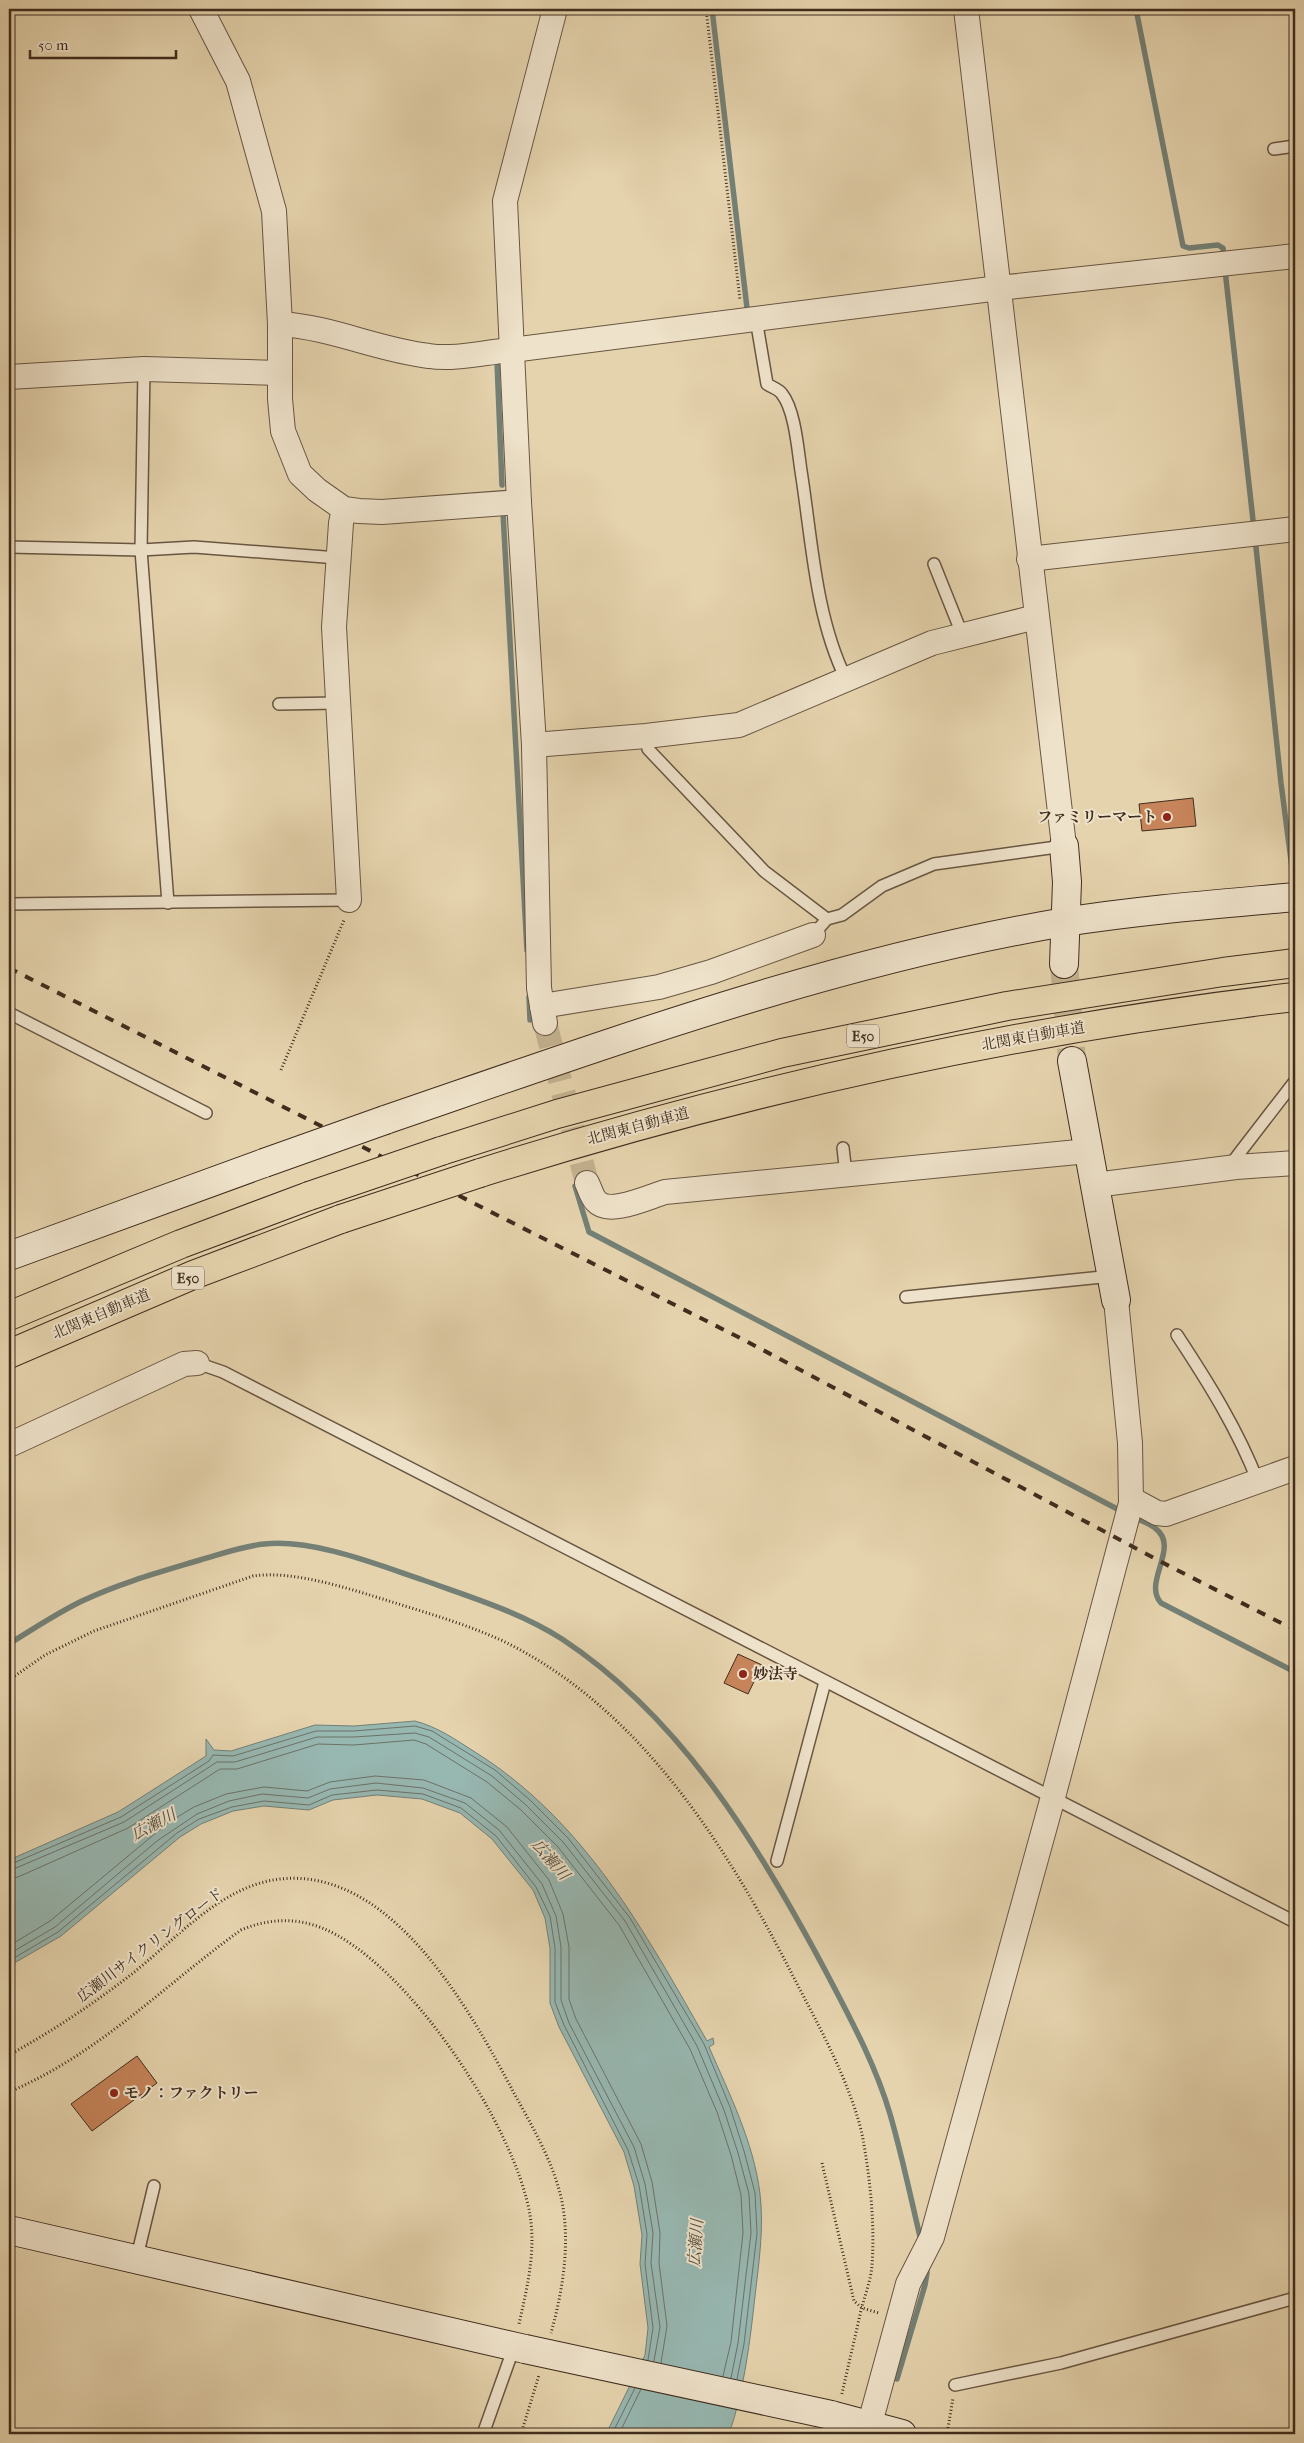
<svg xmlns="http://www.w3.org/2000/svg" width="1304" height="2443" viewBox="0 0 1304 2443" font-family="'IM FELL French Canon','Noto Serif JP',serif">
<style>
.water{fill:#97b7b1;stroke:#748076}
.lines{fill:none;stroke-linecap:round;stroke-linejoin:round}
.shore{stroke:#6c7268;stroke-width:1}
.stream{stroke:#748076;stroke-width:5.5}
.building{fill:#c7845a;stroke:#402d1e}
.street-tunnel{stroke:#c4b290;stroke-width:24;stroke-dasharray:24 12;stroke-linecap:butt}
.secondary-tunnel{stroke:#c4b290;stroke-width:28;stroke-dasharray:28 14;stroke-linecap:butt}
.lane-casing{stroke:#695642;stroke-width:14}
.street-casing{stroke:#695642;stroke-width:26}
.secondary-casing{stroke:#402d1e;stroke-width:30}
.highway-casing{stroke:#402d1e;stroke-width:30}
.path{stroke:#402d1e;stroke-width:3;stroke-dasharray:1 2.5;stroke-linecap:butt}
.lane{stroke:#eee2ca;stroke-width:11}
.street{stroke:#eee2ca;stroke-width:24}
.secondary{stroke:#eee2ca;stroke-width:28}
.highway{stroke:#e5d3ad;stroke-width:28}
.rail{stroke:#402d1e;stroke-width:4;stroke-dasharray:9 9;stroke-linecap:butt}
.secondary-bridge-casing{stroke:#402d1e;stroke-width:30;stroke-linecap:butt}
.highway-bridge-casing{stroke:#402d1e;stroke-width:30;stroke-linecap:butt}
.secondary-bridge{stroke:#eee2ca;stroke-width:28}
.highway-bridge{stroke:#e5d3ad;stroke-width:28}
.poi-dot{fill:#8f2418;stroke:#eee2ca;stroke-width:2}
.labels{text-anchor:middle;stroke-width:4;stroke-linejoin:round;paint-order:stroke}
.shield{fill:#eee2ca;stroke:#746352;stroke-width:1}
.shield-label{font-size:14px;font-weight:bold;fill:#402d1e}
.poi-label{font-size:15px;font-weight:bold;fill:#402d1e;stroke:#eee2ca;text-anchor:start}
.street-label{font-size:15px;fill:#402d1e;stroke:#eee2ca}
.water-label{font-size:16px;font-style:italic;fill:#51493b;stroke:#eee2ca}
</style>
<rect width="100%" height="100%" fill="#e5d3ad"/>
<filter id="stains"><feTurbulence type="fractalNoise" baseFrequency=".004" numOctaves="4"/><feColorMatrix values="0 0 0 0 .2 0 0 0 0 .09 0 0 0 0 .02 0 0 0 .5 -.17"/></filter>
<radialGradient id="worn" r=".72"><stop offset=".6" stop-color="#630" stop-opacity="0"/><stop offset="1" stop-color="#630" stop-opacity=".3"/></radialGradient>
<path class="water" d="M415 1721C438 1727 456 1740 475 1752 585 1821 645 1932 707 2041L713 2038 714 2044 709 2047C729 2093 754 2143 760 2194 764 2228 759 2262 755 2296 750 2342 744 2391 729 2434H606L645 2355 648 2328 640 2264 642 2235 634 2186 624 2152 559 2027 550 2003V1948L545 1918 533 1890 492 1839 460 1813 422 1799 377 1795 333 1800 309 1810 264 1806 233 1811 201 1824 180 1837 61 1936 9 1966V1860L118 1812 206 1756V1739L214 1750 231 1751 315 1725 354 1726Z"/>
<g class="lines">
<g class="shore">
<path d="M9 1865 121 1817 209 1761 213 1755 233 1756 316 1731H354L415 1726 432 1731 495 1770 530 1800 568 1838 630 1918 704 2044 730 2107 744 2151 755 2193 757 2233 744 2344 737 2379"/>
<path d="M9 1871 124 1822 217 1762H235L317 1737H354L415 1733 429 1737 492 1776 526 1805 563 1842 625 1921 697 2046 724 2110 738 2153 749 2194 751 2233 738 2343 731 2378"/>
<path d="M9 1878 18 1877 128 1828 220 1769H237L318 1744 354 1745 414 1740 426 1744 487 1782 521 1810 558 1847 619 1925 690 2049 717 2112 731 2155 741 2195 743 2233 731 2342 723 2376"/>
<path d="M9 1946 50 1921 169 1822 194 1807 226 1794 264 1787 307 1791 330 1782 375 1776 424 1780 471 1798 507 1827 549 1880 563 1914 569 1947V1999L576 2019 641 2144 652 2182 660 2233 659 2263 667 2326 661 2363"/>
<path d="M9 1954 55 1927 157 1841 197 1814 229 1801 262 1794 308 1798 330 1789 376 1783 423 1788 465 1803 499 1830 542 1884 556 1916 561 1947V2000L569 2023 634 2147 645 2184 653 2233 651 2263 660 2327 654 2361"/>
<path d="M9 1961 58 1932 177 1833 199 1819 232 1807 264 1801 309 1805 332 1795 377 1790 423 1794 461 1808 496 1836 536 1887 550 1916 555 1948V2002L564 2025 628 2150 639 2185 647 2234 645 2264 653 2328 648 2360"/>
<path d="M612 2434 635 2388"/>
<path d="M619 2434 641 2389"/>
</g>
<g class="stream">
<path d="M712 9 747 308"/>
<path d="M1136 9 1183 246 1189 248 1218 245 1223 248 1224 258"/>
<path d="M1225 270 1254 529"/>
<path d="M497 362 502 485"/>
<path d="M503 513 527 950"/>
<path d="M1255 538 1281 783 1292 868"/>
<path d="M529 997 530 1020"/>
<path d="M575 1186 589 1232 1123 1512"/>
<path d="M1133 1517C1140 1520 1149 1523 1155 1528 1181 1547 1142 1582 1161 1603L1295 1672"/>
<path d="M9 1644C33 1629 57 1613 82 1601 120 1583 160 1572 200 1560 221 1554 243 1546 264 1544 314 1539 376 1564 423 1580 470 1597 520 1612 562 1639 682 1718 759 1846 825 1970 849 2016 875 2063 890 2114 902 2155 911 2199 921 2241"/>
<path d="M897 2379 925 2285 927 2273 926 2265"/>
</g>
</g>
<g class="building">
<path d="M1193 798 1196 826 1142 831 1139 804Z"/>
<path d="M738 1654 762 1665 748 1694 724 1683Z"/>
<path d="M137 2056 157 2083 92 2131 71 2104Z"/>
</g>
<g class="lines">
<path class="street-tunnel" d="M545 1023 587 1183"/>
<path class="secondary-tunnel" d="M1064 964 1072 1061"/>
<g class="lane-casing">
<g id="lane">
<path d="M1274 149 1295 146"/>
<path d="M756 319 767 384C771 387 779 389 782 394 795 410 798 451 801 471 812 540 815 616 846 679"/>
<path d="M144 369 141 550 168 903"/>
<path d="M9 547 141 550 194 547 338 558"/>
<path d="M934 564 962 634"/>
<path d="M279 704 337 703"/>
<path d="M646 736 648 749 764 871 827 919 813 935"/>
<path d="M9 904 349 900"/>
<path d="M827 919 842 915 882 886 934 864 1064 846"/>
<path d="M9 1013 206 1113"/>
<path d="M843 1148 846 1174"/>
<path d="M1236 1167 1235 1159 1241 1151 1295 1081"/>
<path d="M906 1297 1112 1276"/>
<path d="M1177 1335C1208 1382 1238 1430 1258 1482"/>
<path d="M197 1363 223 1372 1295 1922"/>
<path d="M777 1861 825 1682"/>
<path d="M136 2261 154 2186"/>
<path d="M955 2385 1061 2363 1295 2298"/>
<path d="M483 2434 514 2347"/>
</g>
</g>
<g class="street-casing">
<g id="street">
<path d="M201 9 238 81 274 211 280 324V399L283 431 300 474 317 490 344 509 359 511 382 512 519 502"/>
<path d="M966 9 1064 846"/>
<path d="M280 324C331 327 378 350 429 356 455 360 486 352 512 350L999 288 1295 256"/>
<path d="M9 377 144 369 279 373"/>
<path d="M344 509 341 523 334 627 349 900"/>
<path d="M1029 559 1295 529"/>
<path d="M534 745 646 736 739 725 932 643 1036 617"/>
<path d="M542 1006 659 987 711 972 813 935"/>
<path d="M545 1023 539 988 534 745 519 502 505 201 555 9"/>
<path d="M587 1183C590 1189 592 1197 596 1201 609 1216 648 1197 665 1192L1088 1151"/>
<path d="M1095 1185 1236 1167 1295 1163"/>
<path d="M9 1445 184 1364 197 1363"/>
<path d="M1131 1499 1157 1513 1166 1514 1295 1468"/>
<path d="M867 2434 908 2284 932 2237 1053 1797 1131 1503 1130 1443 1116 1300"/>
</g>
</g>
<g class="secondary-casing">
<g id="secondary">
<path d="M1064 846 1067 882 1064 964"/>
<path d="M1072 1061 1116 1300"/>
<path d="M385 1120C607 1044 833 961 1065 922 1141 910 1219 904 1295 897"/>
<path d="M9 1256 264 1163"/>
<path d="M9 2230 525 2349"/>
<path d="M831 2415 902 2434"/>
</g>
</g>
<g class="highway-casing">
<g id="highway">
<path d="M441 1151 557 1114 782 1053 1007 1006 1223 972 1295 963"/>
<path d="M480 1173C746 1089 1019 1029 1295 997"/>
<path d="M9 1316 181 1244 309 1196"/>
<path d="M9 1354 193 1275 341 1219"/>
</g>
</g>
<g class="path">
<path d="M706 9 740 300"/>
<path d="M281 1070 344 920"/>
<path d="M9 1680 45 1655 94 1631 253 1576C294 1570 350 1589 389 1601 427 1613 466 1624 503 1641 641 1708 728 1848 795 1980 819 2026 853 2088 863 2139 870 2179 875 2223 872 2265 871 2280 865 2295 861 2310 855 2338 848 2366 842 2394"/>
<path d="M9 2055C51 2032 90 2006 128 1977 174 1942 219 1886 280 1879 392 1867 470 2010 514 2093 532 2126 552 2160 561 2197 571 2241 563 2290 551 2333"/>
<path d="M9 2092C99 2054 163 1986 241 1930 267 1919 295 1917 322 1928 407 1962 515 2126 530 2215 536 2252 527 2288 519 2324"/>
<path d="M822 2163 854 2301 862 2308 879 2313"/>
<path d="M948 2428 953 2398"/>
<path d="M521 2434 539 2375"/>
</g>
<use href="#lane" class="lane"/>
<use href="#street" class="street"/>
<use href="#secondary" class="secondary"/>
<use href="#highway" class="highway"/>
<path class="rail" d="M9 968 746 1341 1171 1567 1295 1630"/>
<g class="secondary-bridge-casing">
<g id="secondary-bridge">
<path d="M264 1163 385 1120"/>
<path d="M525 2349 831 2415"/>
</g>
</g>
<g class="highway-bridge-casing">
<g id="highway-bridge">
<path d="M309 1196 441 1151"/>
<path d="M341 1219 480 1173"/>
</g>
</g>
<use href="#secondary-bridge" class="secondary-bridge"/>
<use href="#highway-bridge" class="highway-bridge"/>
</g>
<g class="poi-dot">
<circle cx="1167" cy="817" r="5"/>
<circle cx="743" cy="1674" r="5"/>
<circle cx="114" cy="2093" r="5"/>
</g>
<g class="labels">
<g class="shield">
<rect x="847" y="1024.5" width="32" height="23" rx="4"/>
<rect x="172" y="1266.5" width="32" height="23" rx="4"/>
</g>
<g class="shield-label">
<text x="863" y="1041">E50</text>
<text x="188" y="1283">E50</text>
</g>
<g class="poi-label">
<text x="1157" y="822" text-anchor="end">ファミリーマート</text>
<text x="753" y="1679">妙法寺</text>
<text x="124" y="2098">モノ：ファクトリー</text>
</g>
<g class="street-label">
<text transform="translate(1033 1036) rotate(-10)" y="5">北関東自動車道</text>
<text transform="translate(638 1126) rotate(-15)" y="5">北関東自動車道</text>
<text transform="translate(101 1314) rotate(-23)" y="5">北関東自動車道</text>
<text transform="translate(150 1945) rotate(-37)" y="5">広瀬川サイクリングロード</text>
</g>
<g class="water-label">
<text transform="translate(153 1824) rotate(-28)" y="6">広瀬川</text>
<text transform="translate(551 1859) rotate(49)" y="6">広瀬川</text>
<text transform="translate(695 2243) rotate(-86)" y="6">広瀬川</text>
</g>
</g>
<rect width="1304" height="2443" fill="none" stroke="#e5d3ad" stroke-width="30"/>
<rect x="10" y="10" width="1284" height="2423" fill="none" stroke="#402d1e" stroke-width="2.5"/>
<rect x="15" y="15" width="1274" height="2413" fill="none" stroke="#402d1e"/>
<path d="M30 50v8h146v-8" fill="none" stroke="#402d1e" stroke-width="2.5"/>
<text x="38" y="50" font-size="15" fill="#402d1e" stroke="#eee2ca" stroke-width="4" paint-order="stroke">50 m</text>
<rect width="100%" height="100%" filter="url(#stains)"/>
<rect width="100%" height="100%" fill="url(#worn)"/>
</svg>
